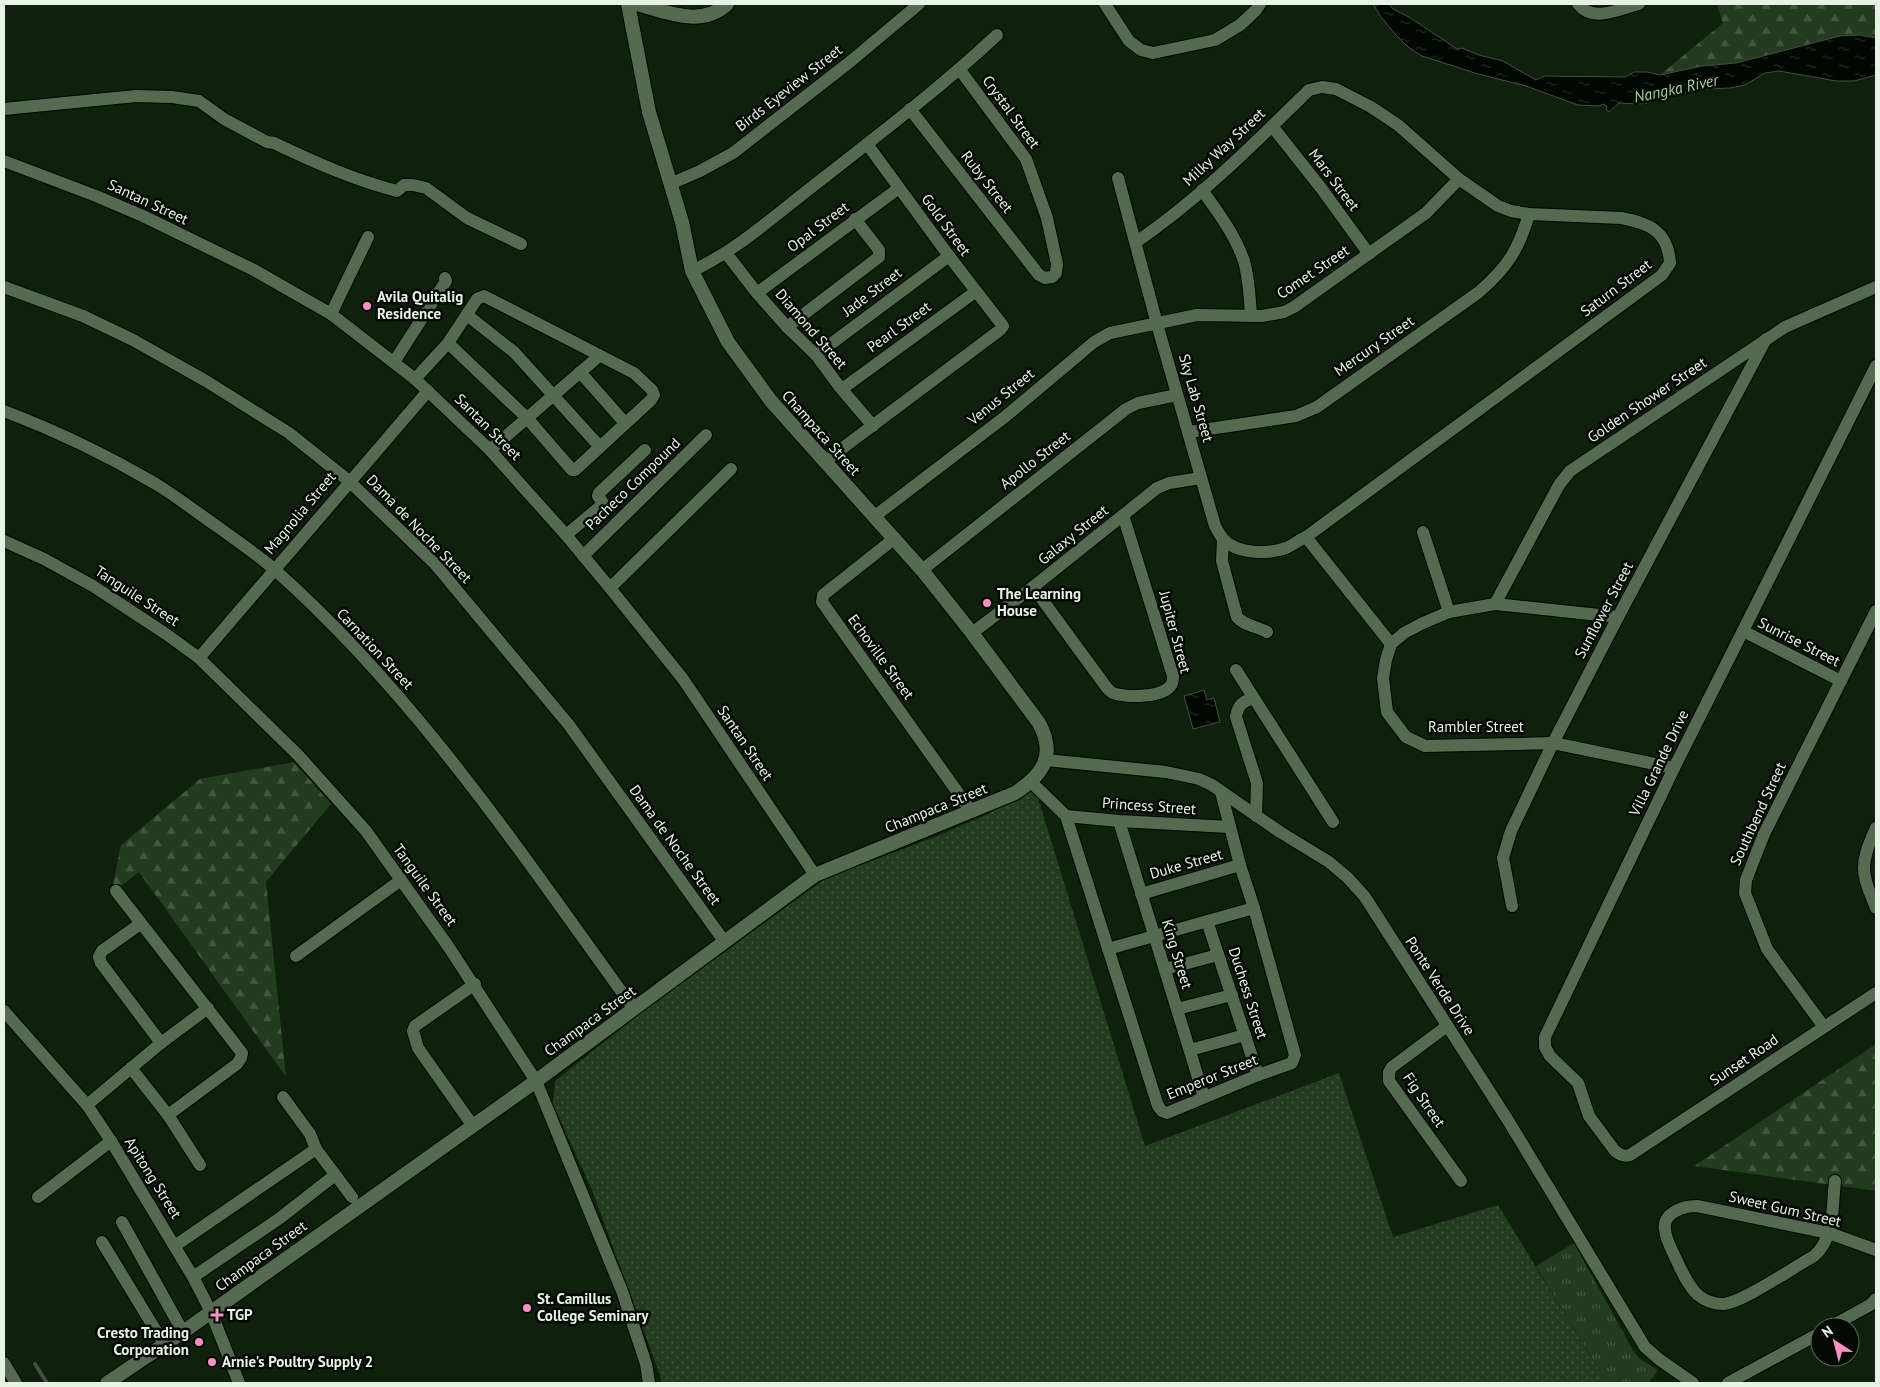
<svg xmlns="http://www.w3.org/2000/svg" width="1880" height="1387" viewBox="0 0 1880 1387" font-family="'PT Sans',sans-serif">
<style>
.grass{fill:url(#grass-dots)}
.forest{fill:url(#forest-firs)}
.park{fill:url(#park-tufts)}
.water{fill:url(#water-ripples);stroke:#454e44}
.lines{fill:none;stroke-linecap:round;stroke-linejoin:round}
.stream{stroke:#454e44;stroke-width:4}
.minor-casing{stroke:#000900;stroke-width:14}
.tertiary-casing{stroke:#000900;stroke-width:16}
.minor{stroke:#566a52;stroke-width:12}
.tertiary{stroke:#566a52;stroke-width:14}
.poi-dot{fill:#fc8fc3;stroke:#030802;stroke-width:2}
.labels{text-anchor:middle;stroke-width:5;stroke-linejoin:round;paint-order:stroke}
.street-label{font-size:15px;fill:#e7f3e4;stroke:#030802}
.poi-label{font-size:15px;font-weight:bold;fill:#e7f3e4;stroke:#030802;text-anchor:start}
.water-label{font-size:16px;font-style:italic;fill:#9fd495;stroke:#030802}
</style>
<defs>
<pattern id="grass-dots" width="8" height="8" patternUnits="userSpaceOnUse" patternTransform="scale(1.25)"><rect width="8" height="8" fill="#233b1e"/><path d="M2 2h.1M6 6h.1" fill="none" stroke="#43583f" stroke-width="1.8" stroke-linecap="round"/></pattern>
<pattern id="forest-firs" width="22" height="20" patternUnits="userSpaceOnUse" patternTransform="scale(1.25)"><rect width="22" height="20" fill="#233b1e"/><path d="M5 1l3.5 6h-7zM16 11l3.5 6h-7z" fill="#43583f"/></pattern>
<pattern id="park-tufts" width="24" height="20" patternUnits="userSpaceOnUse" patternTransform="scale(1.25)"><rect width="24" height="20" fill="#233b1e"/><path d="M3 7l-1-3M5 7V3M7 7l1-3M15 17l-1-3M17 17v-4M19 17l1-3" fill="none" stroke="#43583f"/></pattern>
<pattern id="water-ripples" width="26" height="14" patternUnits="userSpaceOnUse" patternTransform="scale(1.25)"><rect width="26" height="14" fill="#000700"/><path d="M2 4q2-2 4 0t4 0M15 11q2-2 4 0t4 0" fill="none" stroke="#252c25"/></pattern>
</defs>
<rect width="100%" height="100%" fill="#0f200c"/>
<path class="grass" d="M1029 790 1038 798 1145 1146 1339 1073 1393 1237 1498 1205 1607 1383H661L660 1375 592 1190 553 1104 555 1081 637 1016 826 878 935 837 988 814Z"/>
<g class="forest">
<path d="M1717 4H1876V38L1859 35 1840 36 1736 63 1702 66 1660 75 1723 23Z"/>
<path d="M294 762 331 804 266 882 286 1077 139 872 111 894 121 845 200 779Z"/>
<path d="M1876 1044V1191L1694 1166Z"/>
</g>
<path class="park" d="M1574 1243 1634 1352 1639 1358 1658 1370 1649 1383H1607L1536 1266Z"/>
<g class="water">
<path d="M1373 4H1389L1393 9 1409 17 1457 49 1462 48 1479 55 1503 61 1536 80 1544 76 1625 77 1634 72H1647L1660 75 1702 66 1736 63 1840 36 1859 35 1876 38V75L1854 81H1836L1779 71 1765 73 1745 85 1730 88 1706 89 1661 96 1651 99 1647 103 1639 104 1619 103 1609 112 1606 110 1607 106 1603 104 1599 106 1578 105 1526 86 1478 74 1422 56 1408 47 1396 35 1381 17Z"/>
<path d="M1204 690 1207 700 1214 698 1220 722 1193 729 1184 696Z"/>
</g>
<g class="lines">
<path class="stream" d="M35 1364 47 1383"/>
<g class="minor-casing">
<g id="minor">
<path d="M1105 4 1129 41 1141 50 1153 53 1215 40 1240 25 1256 10 1260 4"/>
<path d="M1578 4C1593 23 1619 9 1639 4"/>
<path d="M4 109 136 96 172 97 199 101 224 119 267 142 274 143C314 162 354 180 397 191L404 185H413L426 188 467 218 521 244"/>
<path d="M910 109 1039 275 1045 278 1052 277 1056 273 1057 264 1047 218 1026 159 960 70"/>
<path d="M1272 126 1321 188 1369 254"/>
<path d="M4 161 96 196 143 216 254 270 331 314 415 379 490 450 566 535 610 588 683 679 815 875"/>
<path d="M1118 178 1157 324 1215 526C1219 533 1222 540 1229 544 1244 554 1269 554 1286 548 1293 545 1299 540 1306 537L1662 275 1670 263C1668 231 1649 223 1621 218L1529 214 1511 211 1498 206 1459 179 1398 125 1371 107 1336 89 1322 87 1309 90C1255 143 1199 199 1136 242"/>
<path d="M670 184 700 171 733 153 851 61 919 4"/>
<path d="M1202 190C1218 212 1235 235 1244 261 1249 279 1250 298 1251 316"/>
<path d="M726 253 757 293 787 327 816 355 839 386 873 426"/>
<path d="M692 271C735 251 771 219 808 190 872 140 937 91 997 35"/>
<path d="M4 287 83 316 133 340 206 381 289 433 349 481 435 564 569 725 724 941"/>
<path d="M757 293 899 188"/>
<path d="M331 314 368 237"/>
<path d="M467 315 514 352 600 447"/>
<path d="M787 327 879 257V250L855 219"/>
<path d="M816 355 949 256"/>
<path d="M394 362 446 281 445 278"/>
<path d="M1876 366 1674 768 1545 1037V1047L1550 1056 1578 1083 1589 1116 1615 1151C1620 1155 1624 1157 1630 1155L1876 993"/>
<path d="M580 372 625 423"/>
<path d="M415 379 448 343 477 299 484 296 634 373 652 390 654 395 651 400 575 470H572L527 418 448 343"/>
<path d="M842 389 975 292"/>
<path d="M4 411C54 430 110 457 156 484 177 497 198 513 218 527 237 541 257 554 275 570 417 696 523 856 634 1009"/>
<path d="M1189 432 1296 416 1317 407 1479 292C1507 268 1519 249 1529 214"/>
<path d="M490 450 599 356"/>
<path d="M824 462 1000 330 1003 326 949 256 867 144"/>
<path d="M875 516 1006 416 1094 342 1110 333 1197 315 1262 316 1284 312 1294 307 1426 213 1459 179"/>
<path d="M1423 532 1449 612"/>
<path d="M566 535 602 505 603 503 598 496 599 493 645 450"/>
<path d="M1306 537 1391 644"/>
<path d="M895 538 823 595 822 602 971 811"/>
<path d="M1223 540 1222 561 1237 617C1244 626 1257 626 1267 632"/>
<path d="M4 541 44 559 93 586 166 634 199 658 298 755 366 831 448 946 536 1081 622 1291 646 1364 649 1383"/>
<path d="M583 556 706 435"/>
<path d="M922 570 1126 409 1138 403 1177 395"/>
<path d="M1033 587 1107 688C1109 690 1111 692 1113 693 1125 698 1167 698 1172 683 1173 681 1173 678 1173 676L1123 515"/>
<path d="M610 588 731 469"/>
<path d="M1495 604 1559 485 1570 471 1785 327 1876 287"/>
<path d="M1618 617 1495 604 1449 612 1423 623 1404 633 1391 644 1386 660 1383 678 1387 712 1406 737 1425 746 1553 743 1674 768"/>
<path d="M1743 631 1841 681"/>
<path d="M972 633 1033 587 1157 488 1169 483 1201 478"/>
<path d="M199 658 428 391"/>
<path d="M1236 670 1333 822"/>
<path d="M1253 698C1242 702 1238 705 1236 717L1257 783 1256 816"/>
<path d="M1046 760 1166 772 1199 779 1212 785 1280 832 1329 862 1348 878 1365 897 1509 1122 1645 1347 1660 1360 1693 1383"/>
<path d="M1030 781 1066 816 1158 1106 1162 1111 1167 1113 1258 1075 1292 1063 1295 1055 1254 908 1240 865 1221 792"/>
<path d="M1066 816 1119 821 1229 827"/>
<path d="M1119 821 1204 1097"/>
<path d="M1876 828C1859 865 1861 872 1876 908"/>
<path d="M116 891 242 1053 241 1058 237 1064 168 1115"/>
<path d="M1141 894 1240 865"/>
<path d="M1512 906 1503 858 1511 831 1553 743 1618 617 1766 339"/>
<path d="M1207 921 1258 1075"/>
<path d="M140 924 102 951 99 957 101 963 161 1043"/>
<path d="M1108 949 1254 908"/>
<path d="M296 956 401 880"/>
<path d="M1165 969 1218 955"/>
<path d="M1177 1009 1232 995"/>
<path d="M4 1011 87 1105 111 1141 193 1277 211 1312 239 1383"/>
<path d="M1447 1026 1392 1067 1389 1072V1081L1461 1181"/>
<path d="M1824 1027 1767 949 1745 893 1746 880 1764 834 1876 611"/>
<path d="M1190 1050 1245 1035"/>
<path d="M131 1068 168 1115 200 1165"/>
<path d="M283 1097 310 1134 316 1149 352 1197"/>
<path d="M87 1105 161 1043 208 1008"/>
<path d="M473 1126 418 1048 413 1031 415 1026 475 984"/>
<path d="M1835 1181C1832 1206 1835 1238 1814 1256 1794 1267 1742 1303 1723 1304 1713 1304 1705 1301 1698 1295 1688 1286 1681 1270 1676 1259 1672 1250 1666 1240 1665 1230 1662 1213 1683 1206 1697 1206L1829 1233 1876 1250"/>
<path d="M38 1197 111 1141"/>
<path d="M122 1222 183 1332"/>
<path d="M102 1242 164 1344"/>
<path d="M176 1245 316 1149"/>
<path d="M193 1277 280 1218 335 1175"/>
<path d="M1830 1327 1870 1305 1876 1299"/>
<path d="M4 1363 16 1383"/>
<path d="M1728 1383 1820 1333"/>
</g>
</g>
<g class="tertiary-casing">
<g id="tertiary">
<path d="M637 4C667 12 701 28 727 4"/>
<path d="M107 1383 183 1332 536 1081 815 875 1015 793C1044 774 1056 755 1039 723L972 633 922 570 771 401 728 342 692 271 682 222 649 112 628 4"/>
</g>
</g>
<use href="#minor" class="minor"/>
<use href="#tertiary" class="tertiary"/>
</g>
<g class="poi-dot">
<circle cx="367" cy="306" r="5"/>
<circle cx="987" cy="603" r="5"/>
<circle cx="527" cy="1308" r="5"/>
<path d="M214.5 1307.5h5v5h5v5h-5v5h-5v-5h-5v-5h5z"/>
<circle cx="199" cy="1342" r="5"/>
<circle cx="212" cy="1362" r="5"/>
</g>
<g class="labels">
<g class="street-label">
<text transform="translate(789 88) rotate(-38)" y="5">Birds Eyeview Street</text>
<text transform="translate(1011 112) rotate(54)" y="5">Crystal Street</text>
<text transform="translate(1224 147) rotate(-43)" y="5">Milky Way Street</text>
<text transform="translate(1334 180) rotate(53)" y="5">Mars Street</text>
<text transform="translate(987 182) rotate(52)" y="5">Ruby Street</text>
<text transform="translate(148 202) rotate(25)" y="5">Santan Street</text>
<text transform="translate(946 225) rotate(54)" y="5">Gold Street</text>
<text transform="translate(818 227) rotate(-37)" y="5">Opal Street</text>
<text transform="translate(1313 272) rotate(-34)" y="5">Comet Street</text>
<text transform="translate(1616 288) rotate(-37)" y="5">Saturn Street</text>
<text transform="translate(872 292) rotate(-37)" y="5">Jade Street</text>
<text transform="translate(899 327) rotate(-36)" y="5">Pearl Street</text>
<text transform="translate(811 329) rotate(49)" y="5">Diamond Street</text>
<text transform="translate(1374 346) rotate(-35)" y="5">Mercury Street</text>
<text transform="translate(1001 397) rotate(-39)" y="5">Venus Street</text>
<text transform="translate(1196 398) rotate(74)" y="5">Sky Lab Street</text>
<text transform="translate(1647 400) rotate(-34)" y="5">Golden Shower Street</text>
<text transform="translate(488 427) rotate(45)" y="5">Santan Street</text>
<text transform="translate(821 433) rotate(48)" y="5">Champaca Street</text>
<text transform="translate(1035 460) rotate(-38)" y="5">Apollo Street</text>
<text transform="translate(633 484) rotate(-44)" y="5">Pacheco Compound</text>
<text transform="translate(300 513) rotate(-50)" y="5">Magnolia Street</text>
<text transform="translate(419 529) rotate(46)" y="5">Dama de Noche Street</text>
<text transform="translate(1073 535) rotate(-39)" y="5">Galaxy Street</text>
<text transform="translate(137 596) rotate(33)" y="5">Tanguile Street</text>
<text transform="translate(1604 610) rotate(-62)" y="5">Sunflower Street</text>
<text transform="translate(1175 632) rotate(75)" y="5">Jupiter Street</text>
<text transform="translate(1799 642) rotate(27)" y="5">Sunrise Street</text>
<text transform="translate(375 649) rotate(47)" y="5">Carnation Street</text>
<text transform="translate(881 657) rotate(54)" y="5">Echoville Street</text>
<text x="1476" y="732">Rambler Street</text>
<text transform="translate(745 743) rotate(56)" y="5">Santan Street</text>
<text transform="translate(1659 763) rotate(-64)" y="5">Villa Grande Drive</text>
<text transform="translate(1149 806) rotate(4)" y="5">Princess Street</text>
<text transform="translate(936 808) rotate(-22)" y="5">Champaca Street</text>
<text transform="translate(1758 814) rotate(-65)" y="5">Southbend Street</text>
<text transform="translate(675 845) rotate(54)" y="5">Dama de Noche Street</text>
<text transform="translate(1186 864) rotate(-16)" y="5">Duke Street</text>
<text transform="translate(425 885) rotate(54)" y="5">Tanguile Street</text>
<text transform="translate(1177 954) rotate(73)" y="5">King Street</text>
<text transform="translate(1440 986) rotate(57)" y="5">Ponte Verde Drive</text>
<text transform="translate(1248 993) rotate(72)" y="5">Duchess Street</text>
<text transform="translate(590 1021) rotate(-36)" y="5">Champaca Street</text>
<text transform="translate(1744 1060) rotate(-34)" y="5">Sunset Road</text>
<text transform="translate(1212 1077) rotate(-22)" y="5">Emperor Street</text>
<text transform="translate(1424 1100) rotate(56)" y="5">Fig Street</text>
<text transform="translate(153 1178) rotate(58)" y="5">Apitong Street</text>
<text transform="translate(1785 1209) rotate(13)" y="5">Sweet Gum Street</text>
<text transform="translate(261 1256) rotate(-36)" y="5">Champaca Street</text>
</g>
<g class="poi-label">
<text x="377" y="302">Avila Quitalig<tspan x="377" dy="17">Residence</tspan></text>
<text x="997" y="599">The Learning<tspan x="997" dy="17">House</tspan></text>
<text x="537" y="1304">St. Camillus<tspan x="537" dy="17">College Seminary</tspan></text>
<text x="227" y="1320">TGP</text>
<text x="189" y="1338" text-anchor="end">Cresto Trading<tspan x="189" dy="17">Corporation</tspan></text>
<text x="222" y="1367">Arnie's Poultry Supply 2</text>
</g>
<g class="water-label">
<text transform="translate(1676 88) rotate(-12)" y="6">Nangka River</text>
</g>
</g>
<rect width="1880" height="1387" fill="none" stroke="#e7f3e4" stroke-width="10"/>
<g transform="translate(1835 1342) rotate(324)"><circle r="24" fill="#030802" stroke="#5e665c"/>
<path d="M0-4L9 19L0 12L-9 19Z" fill="#fc8fc3"/>
<text y="-8" font-size="14" font-weight="bold" text-anchor="middle" fill="#e7f3e4">N</text>
</g>
</svg>
